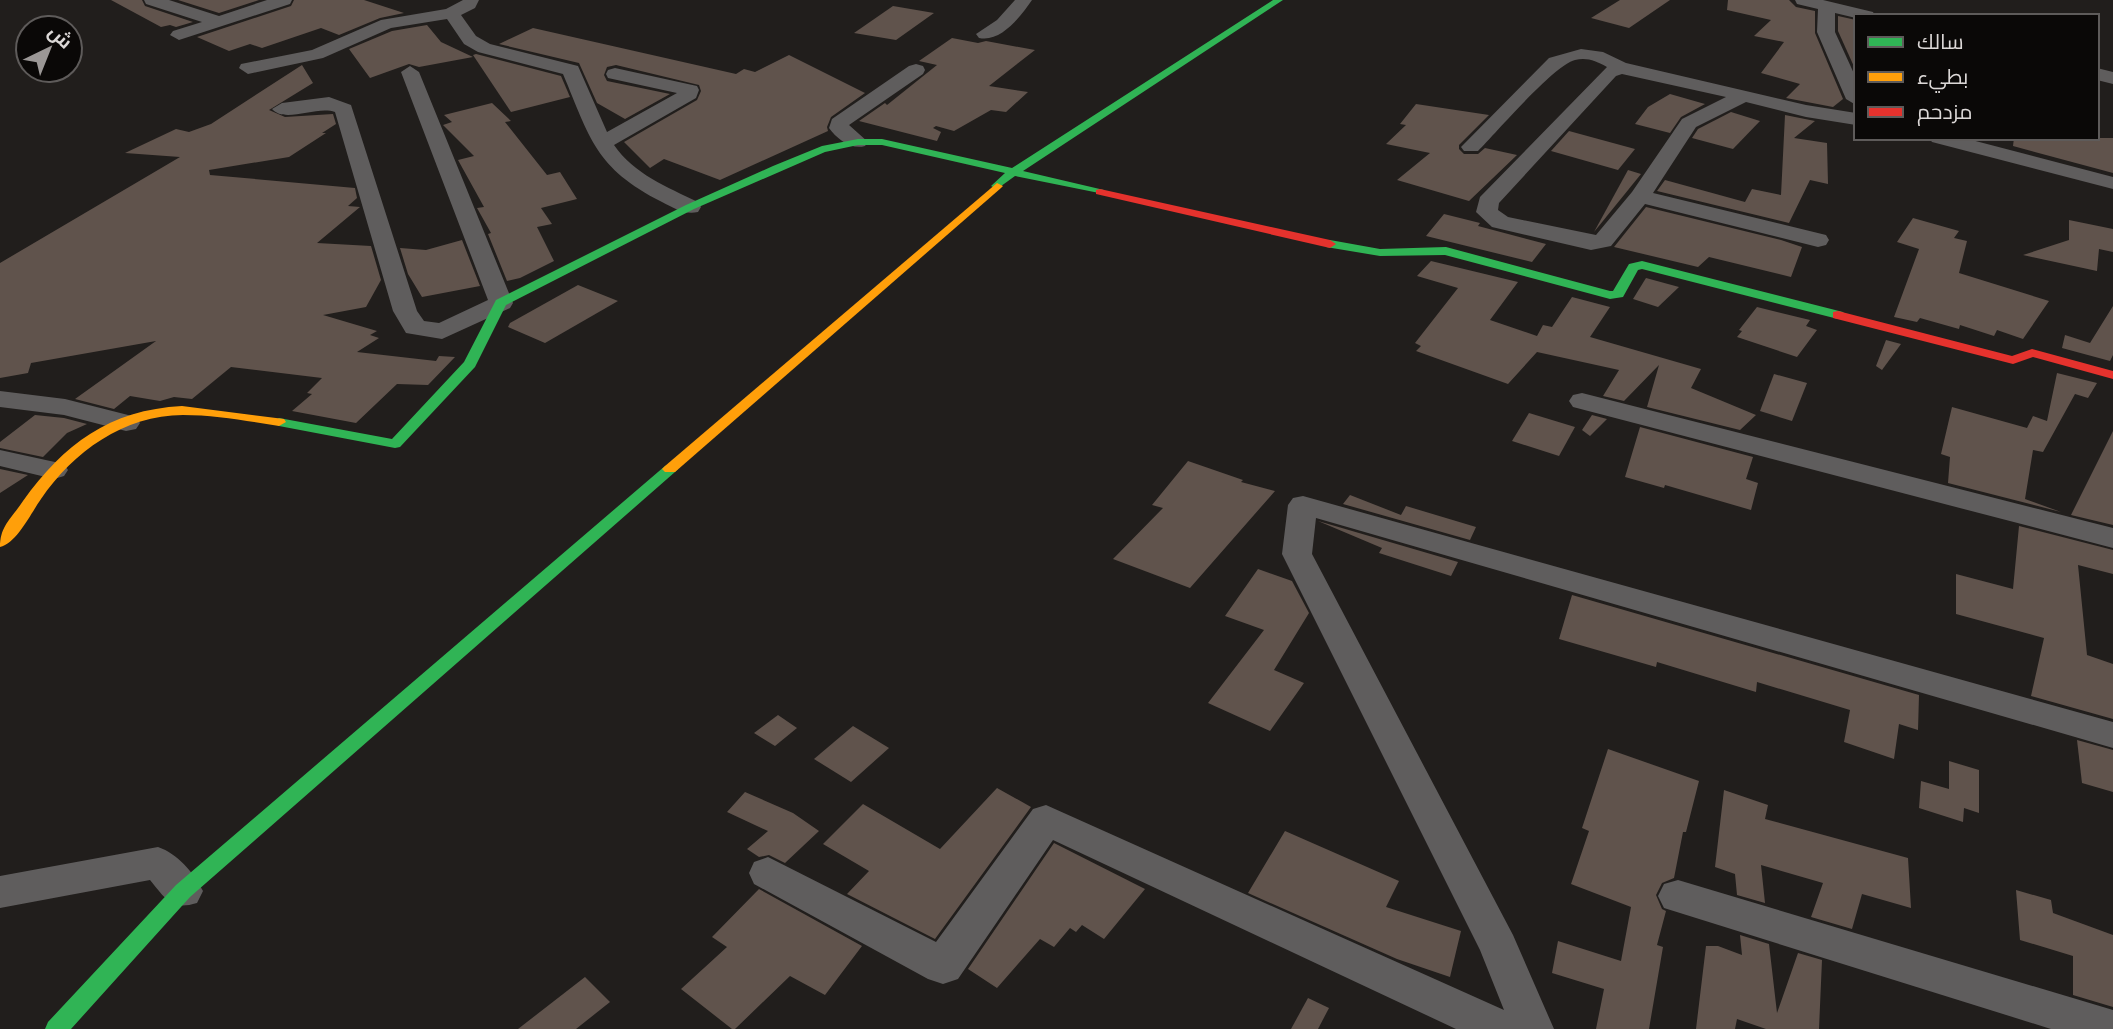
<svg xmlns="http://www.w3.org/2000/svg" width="2113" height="1029" viewBox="0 0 2113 1029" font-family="'Noto Sans',Cairo,sans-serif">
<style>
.building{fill:#60534c}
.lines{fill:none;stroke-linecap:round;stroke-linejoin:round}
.street{fill:#5f5d5d;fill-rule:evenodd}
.fast{fill:#30b455;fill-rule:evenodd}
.slow{fill:#ff9f0a;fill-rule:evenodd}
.jam{fill:#e5322d;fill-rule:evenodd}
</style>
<rect width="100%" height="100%" fill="#211e1c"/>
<g class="building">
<path d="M111 0H142L145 6 193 22 176 27 170 25 161 27Z"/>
<path d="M178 0H259L219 13Z"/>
<path d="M294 0H364L404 13 380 18 339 35 321 28 262 48 250 44 229 51 197 37 291 6Z"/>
<path d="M1620 0H1670L1629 28 1591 18Z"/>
<path d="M1728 0H1789L1796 7 1815 11V33L1843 99 1833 107 1786 98 1800 84 1761 73 1784 42 1754 36 1771 20 1727 10Z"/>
<path d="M893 6 934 13 896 40 854 33Z"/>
<path d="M1838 16 1856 20V71L1838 31Z"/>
<path d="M427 25 441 42 473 57 419 67 409 64 370 78 349 49 392 31Z"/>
<path d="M533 28 736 74 744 69 755 72 789 55 865 93 831 117 827 127 828 131 720 180 664 159 650 168 624 142 697 100 701 91 699 85 616 65 607 67 604 75 607 81 670 94 625 119 597 103 579 63 499 44Z"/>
<path d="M952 38 978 43 986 41 1035 50 989 86 1028 92 1006 112 991 110 954 131 936 126 933 128 941 132 937 141 859 121 885 103 887 105 937 65 919 61Z"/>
<path d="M476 54 561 76 570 97 511 112 473 55Z"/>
<path d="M302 65 313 83 269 110 285 117 333 114 336 124 322 133H326L289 157 209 170 210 175 355 188 357 198 348 206 360 207 317 243 371 246 381 280 366 307 323 315 377 331 370 335 379 338 357 352 436 361 439 356 455 357 428 385 397 384 356 423 292 411 312 394 307 393 322 378 231 367 192 399 174 397 160 401 130 396 114 409 75 399 156 341 31 363 28 373 0 378V263L180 157 125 153 176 129 189 132 211 124Z"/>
<path d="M1670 94 1705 104 1681 117 1670 133 1635 124 1648 107Z"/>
<path d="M492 103 511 121 505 122 547 175 560 172 577 199 541 208 552 224 537 227 554 261 520 278 507 281 488 234 491 233 477 208 484 207 458 160 474 156 443 125 452 122 444 115Z"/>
<path d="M1416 104 1489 115 1459 145V149L1464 154H1478L1485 148 1517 155 1469 201 1397 180 1430 153 1386 144 1406 125 1400 124Z"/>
<path d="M1731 112 1760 121 1733 149 1692 138 1698 129Z"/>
<path d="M1785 115 1815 121 1794 138 1827 143 1828 184 1810 180 1789 223 1657 191 1665 180 1745 202 1752 189 1781 195Z"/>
<path d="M1569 131 1635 149 1618 170 1551 151Z"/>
<path d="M2014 138H2113V173L2013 146Z"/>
<path d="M1628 170 1641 174 1594 232Z"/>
<path d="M1646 207 1781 240 1802 247 1791 277 1709 257 1698 267 1614 247Z"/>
<path d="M1444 214 1480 223 1478 226 1546 244 1532 262 1426 236Z"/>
<path d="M1913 218 1959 231 1954 238 1967 241 1959 273 2049 301 2023 339 1997 330 1994 336 1960 325 1959 329 1920 318 1917 322 1894 317 1919 249 1897 242Z"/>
<path d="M2069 220 2113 229V252L2099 249 2097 271 2023 255 2069 240Z"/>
<path d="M462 240 480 286 422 297 408 274 400 248 426 250Z"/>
<path d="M1431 261 1518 282 1490 320 1537 336 1543 325 1552 327 1572 297 1610 307 1590 337 1701 369 1691 388 1756 415 1740 430 1647 407 1659 365 1624 401 1603 396 1619 370 1537 352 1508 384 1416 351 1421 346 1415 343 1458 288 1417 276Z"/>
<path d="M1646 278 1679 287 1658 307 1633 299Z"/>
<path d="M578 285 618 301 545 343 508 327 510 323Z"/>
<path d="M2113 306V355L2110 361 2062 348 2065 335 2090 343Z"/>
<path d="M1757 307 1810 320 1806 326 1817 330 1797 357 1737 337 1742 331 1739 330Z"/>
<path d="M1886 340 1901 344 1882 370 1876 366Z"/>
<path d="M2057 373 2097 383 2088 398 2075 394 2043 452 2033 450 2025 499 2061 512 1948 483 1950 457 1941 454 1952 407 2027 428 2033 416 2047 421Z"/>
<path d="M1774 374 1807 383 1792 421 1760 411Z"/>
<path d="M1529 413 1575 427 1559 456 1512 441Z"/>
<path d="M35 415 64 418 87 424 67 433 43 457 0 448V442Z"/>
<path d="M1592 415 1607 419 1590 436 1582 430Z"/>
<path d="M1640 427 1753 457 1746 479 1758 483 1751 510 1665 485 1664 488 1625 477Z"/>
<path d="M2113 431V525L2071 515Z"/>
<path d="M1188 461 1243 480 1241 482 1275 491 1190 588 1113 559 1163 508 1152 505Z"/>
<path d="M0 469 28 475 0 493Z"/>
<path d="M1350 495 1401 515 1406 506 1476 527 1470 540 1343 504Z"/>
<path d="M1318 521 1458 562 1451 576 1379 553 1382 548Z"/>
<path d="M2019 526 2113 550V574L2078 565 2087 655 2113 664V719L2031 696 2044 638 1956 614V574L2013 589Z"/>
<path d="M1258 569 1292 581 1309 613 1274 670 1304 683 1270 731 1208 703 1264 630 1225 616Z"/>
<path d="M1572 595 1919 695 1918 730 1899 724 1894 759 1844 742 1850 710 1757 682 1756 692 1657 662 1656 667 1559 639Z"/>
<path d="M778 715 797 728 775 746 754 733Z"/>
<path d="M853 726 889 748 851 782 814 759Z"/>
<path d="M2077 740 2113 750V792L2082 783Z"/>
<path d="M1608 749 1699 781 1686 832H1683L1674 878 1662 883 1656 895 1662 909 1666 911 1657 945 1663 947 1649 1029H1596L1604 989 1552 973 1558 941 1621 961 1631 907 1571 884 1589 831 1582 828Z"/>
<path d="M1949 761 1979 770V813L1964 808 1963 822 1919 808 1921 781 1949 789Z"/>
<path d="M997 788 1031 807 935 939 847 894 869 871 823 844 863 804 940 849Z"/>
<path d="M1724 790 1768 805 1765 819 1908 858 1911 908 1862 894 1852 929 1811 917 1823 883 1761 865 1765 903 1737 895 1735 874 1715 867Z"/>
<path d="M745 792 793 813 819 831 785 863 769 855 759 857 747 849 768 831 727 812Z"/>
<path d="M1285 831 1399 881 1386 907 1461 931 1450 977 1397 959 1248 893Z"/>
<path d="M1054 843 1145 889 1104 939 1082 925 1076 932 1070 928 1054 947 1040 939 997 988 968 969Z"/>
<path d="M759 889 862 946 825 995 790 976 735 1029H732L681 989 727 947 712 937Z"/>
<path d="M2016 890 2051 900 2053 913 2113 935V1007L2073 995V956L2020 940Z"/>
<path d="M1740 935 1769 944 1777 1013 1798 953 1822 960 1819 1029H1766L1737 1019 1735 1029H1696L1706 946H1718L1742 955Z"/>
<path d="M585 977 610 1002 576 1029H518Z"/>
<path d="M1308 998 1329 1008 1318 1029H1291Z"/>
</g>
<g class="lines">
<g class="street">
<path d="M144 0H169L219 16 267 0H292L290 4 179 40 170 35 173 31 202 22 146 4Z"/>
<path d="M463 0H479L475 8 461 15 476 36 490 44 578 66 607 132 677 93 608 78 606 74 608 70 615 68 697 86 699 90 696 98 614 145C634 174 667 187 698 202L701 207 698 212C684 215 674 208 662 202 595 168 590 138 563 74L478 52 464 44 447 19 391 28 323 58 248 74 239 68 241 64 312 50 381 20 446 9Z"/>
<path d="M1015 0H1032C1021 16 1001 43 979 38L976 34 997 20Z"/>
<path d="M1795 0H1823L1873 12 1875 16H1856V18L1835 13V32L1856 78V105L1846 99 1817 32 1818 9 1797 4Z"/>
<path d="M1581 49 1603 52 1626 63 1806 105 1856 113V125L1806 117 1746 102 1696 127 1653 193 1826 235 1829 240 1826 245 1818 247 1645 204 1611 246 1591 250 1492 227 1476 212 1480 197 1607 67C1596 61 1587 57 1575 60 1553 66 1497 132 1478 151H1464L1461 147 1549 58ZM1622 74 1726 97 1682 119 1632 192 1596 235 1508 217 1498 210 1499 203 1616 76Z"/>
<path d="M916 64 923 66 925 70 923 74 849 125 868 142 865 146C851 150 837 139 829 128L832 119 909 66Z"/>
<path d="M410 66 419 72 513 303 510 308 442 339 406 333 393 311 335 112C317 105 285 124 272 109L282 103 329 97 351 105 417 311 424 321 439 323 488 300 401 72Z"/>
<path d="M2097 68 2113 72V84L2097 80Z"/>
<path d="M1929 138H1964L2113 177V189L1932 142Z"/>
<path d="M0 391 65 399 136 417 140 423 136 429 126 431 64 415 0 407Z"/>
<path d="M1582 393 2113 528V548L1573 407 1569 401 1573 395Z"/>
<path d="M0 450 64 464 68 470 64 476 54 479 0 466Z"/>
<path d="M1303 496 2113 722V748L1316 518 1312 554 1513 935 1554 1029H1456L1053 840 958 979 943 984 928 979 754 884 749 873 754 862 768 857 936 942 1033 809 1046 805 1504 1010 1480 950 1282 554 1288 505 1293 498Z"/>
<path d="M158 847C178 854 193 872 203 891L197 903C171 911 166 899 150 880L0 908V876Z"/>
<path d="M1678 880 2113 1010V1029H2051L1664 908 1658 896 1664 884Z"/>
</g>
<g class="fast">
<path d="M1273 0H1283L1023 171 1104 190V194L1015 176 997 189 991 186 1005 173 882 145H858L825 152 694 209 506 305 475 367 400 447 395 448 279 426 272 422 279 418 392 439 464 362 496 300 686 205 773 166 822 146 858 139H882L1012 168Z"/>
<path d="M1330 240 1380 249 1446 247 1610 291H1613L1629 264 1642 261 1843 312 1845 315 1838 319 1642 269 1638 270 1623 297 1610 299 1445 255 1380 256 1326 247V241Z"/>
<path d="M670 464 678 469 675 472 190 897 71 1029H45L48 1022 176 885 665 466Z"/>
</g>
<g class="slow">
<path d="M997 183 1003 186 1001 188 675 472H665L662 469 665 466Z"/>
<path d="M182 406 284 419 286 422 279 426C247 421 215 415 183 415 124 415 73 452 41 499 31 513 17 543 0 547 0 526 11 519 23 501 64 444 109 410 182 406Z"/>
</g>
<g class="jam">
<path d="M1100 189 1330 240 1336 244 1330 248 1096 194V190Z"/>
<path d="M1838 311 2012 356 2032 349 2113 371V379L2033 357 2013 364 1833 318V312Z"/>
</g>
</g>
<rect x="1854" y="14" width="245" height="126" fill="#0a0807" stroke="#5e5b5a" stroke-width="2"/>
<rect x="1868" y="37" width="35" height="10" fill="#30b455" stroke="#5e5b5a" stroke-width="2"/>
<text x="1917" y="49" font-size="21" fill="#dcd8d7">سالك</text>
<rect x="1868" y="72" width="35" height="10" fill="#ff9f0a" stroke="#5e5b5a" stroke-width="2"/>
<text x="1917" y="84" font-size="21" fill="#dcd8d7">بطيء</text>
<rect x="1868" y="107" width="35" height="10" fill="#e5322d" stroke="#5e5b5a" stroke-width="2"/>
<text x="1917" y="119" font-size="21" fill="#dcd8d7">مزدحم</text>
<g transform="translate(49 49) rotate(43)"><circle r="33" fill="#0a0807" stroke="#5e5b5a" stroke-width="2"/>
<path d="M0-5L12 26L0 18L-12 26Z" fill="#9b9796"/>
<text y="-10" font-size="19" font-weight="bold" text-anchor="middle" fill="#dcd8d7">ش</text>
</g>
</svg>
